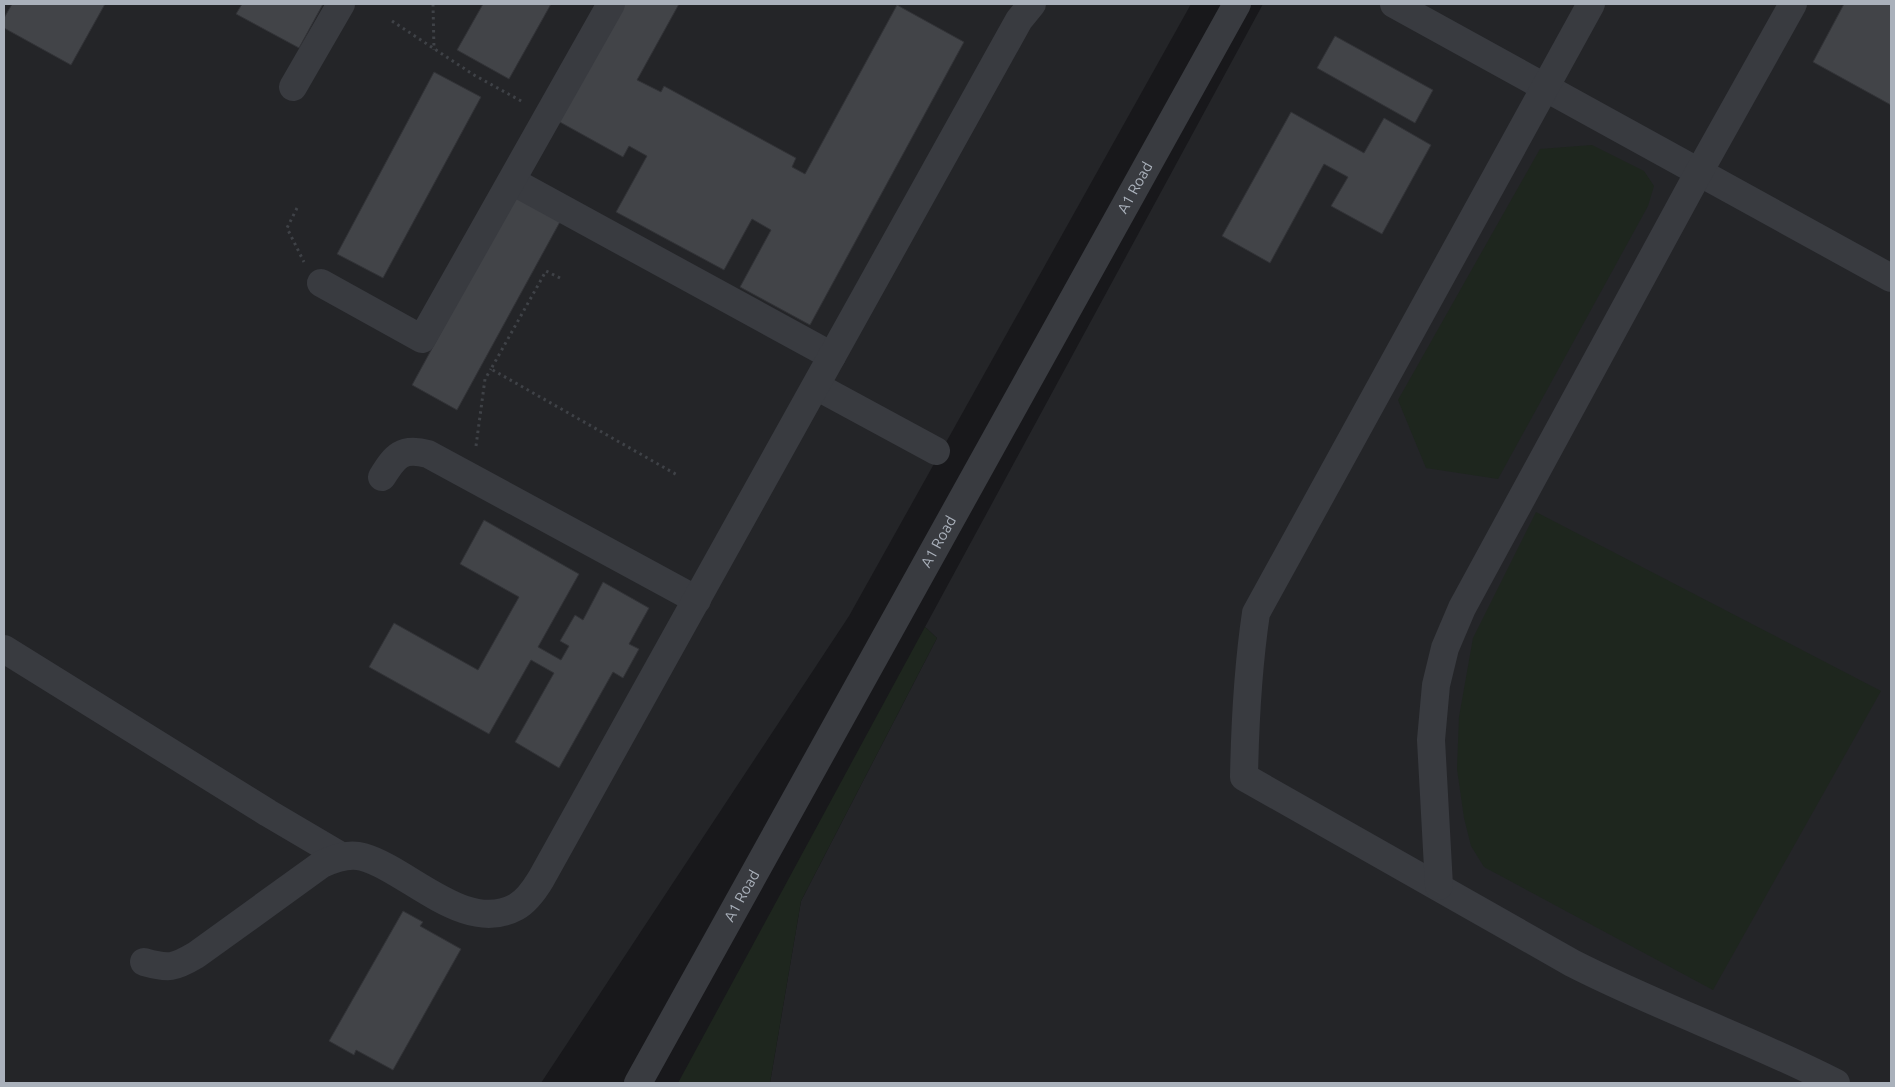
<svg xmlns="http://www.w3.org/2000/svg" width="1895" height="1087" viewBox="0 0 1895 1087" font-family="Ubuntu,sans-serif">
<style>
.built{fill:#242528}
.green{fill:#1e261e}
.building{fill:#424448;stroke:#323337}
.lines{fill:none;stroke-linecap:round;stroke-linejoin:round}
.path{stroke:#3f4247;stroke-width:3;stroke-dasharray:2.5 4;stroke-linecap:butt}
.minor{stroke:#393b40;stroke-width:28}
.labels{text-anchor:middle;stroke-width:4;stroke-linejoin:round;paint-order:stroke}
.street-label{font-size:15px;fill:#aab1bb;stroke:#131316}
</style>
<rect width="100%" height="100%" fill="#18181b"/>
<g class="built">
<path d="M4 4H1191L849 616 541 1083H4Z"/>
<path d="M1263 4H1891V1083H770L801 901 937 638 925 627Z"/>
</g>
<g class="green">
<path d="M1592 145 1644 171 1654 186 1648 206 1498 479 1426 468 1398 400 1540 149Z"/>
<path d="M1536 512 1881 691 1713 990 1484 867 1471 846 1464 818 1457 769 1459 717 1473 638Z"/>
<path d="M925 627 937 638 801 901 770 1083H678Z"/>
</g>
<g class="building">
<path d="M12 4H105L71 65 4 28V18Z"/>
<path d="M242 4H323L299 48 236 14Z"/>
<path d="M483 4H551L509 79 457 50Z"/>
<path d="M622 4H679L637 80 661 92 664 86 796 158 792 167 805 174 897 5 964 42 810 325 740 287 771 230 752 219 724 270 616 212 647 156 629 146 623 157 558 121Z"/>
<path d="M1844 4H1891V105L1813 62Z"/>
<path d="M1335 36 1433 90 1415 123 1317 68Z"/>
<path d="M434 72 481 97 383 278 337 254Z"/>
<path d="M1291 112 1364 153 1384 118 1431 145 1382 234 1331 206 1348 177 1324 164 1270 263 1222 236Z"/>
<path d="M516 195 561 220 457 410 412 385Z"/>
<path d="M484 520 579 574 538 647 561 660 569 646 560 641 575 615 583 620 603 582 649 608 629 644 639 649 623 678 613 672 559 768 515 742 554 673 531 660 489 734 369 667 394 623 478 670 519 597 460 564Z"/>
<path d="M403 911 423 922 420 926 461 949 393 1070 356 1050 354 1055 329 1041Z"/>
</g>
<g class="lines">
<g class="path">
<path d="M433 4 434 50"/>
<path d="M392 21 474 75 523 102"/>
<path d="M297 208 287 228 304 262"/>
<path d="M560 278 546 271 491 369 679 476"/>
<path d="M476 446 485 379 491 369"/>
</g>
<g class="minor">
<path d="M1394 4 1891 278"/>
<path d="M1591 4 1256 613C1248 667 1245 722 1244 777L1572 963C1658 1007 1750 1039 1836 1083"/>
<path d="M293 87 341 4"/>
<path d="M512 181 832 356"/>
<path d="M321 283 422 339 611 4"/>
<path d="M816 386 936 451"/>
<path d="M382 477C395 456 402 447 428 454L697 600"/>
<path d="M4 649 268 813 341 856"/>
<path d="M1439 886 1431 740 1436 685 1445 648 1462 608 1699 172 1793 4"/>
<path d="M144 962C169 969 174 968 196 955L322 864C335 858 349 853 363 857 409 870 465 935 516 907 527 901 535 889 541 879L1019 20 1032 4"/>
<path id="s1" d="M638 1083 1237 4"/>
</g>
</g>
<g class="labels">
<g class="street-label">
<text dy="5" stroke="none"><textPath href="#s1" startOffset="1024">A1 Road</textPath></text>
<text dy="5" stroke="none"><textPath href="#s1" startOffset="619">A1 Road</textPath></text>
<text dy="5" stroke="none"><textPath href="#s1" startOffset="214">A1 Road</textPath></text>
</g>
</g>
<rect width="1895" height="1087" fill="none" stroke="#aab1bb" stroke-width="10"/>
</svg>
